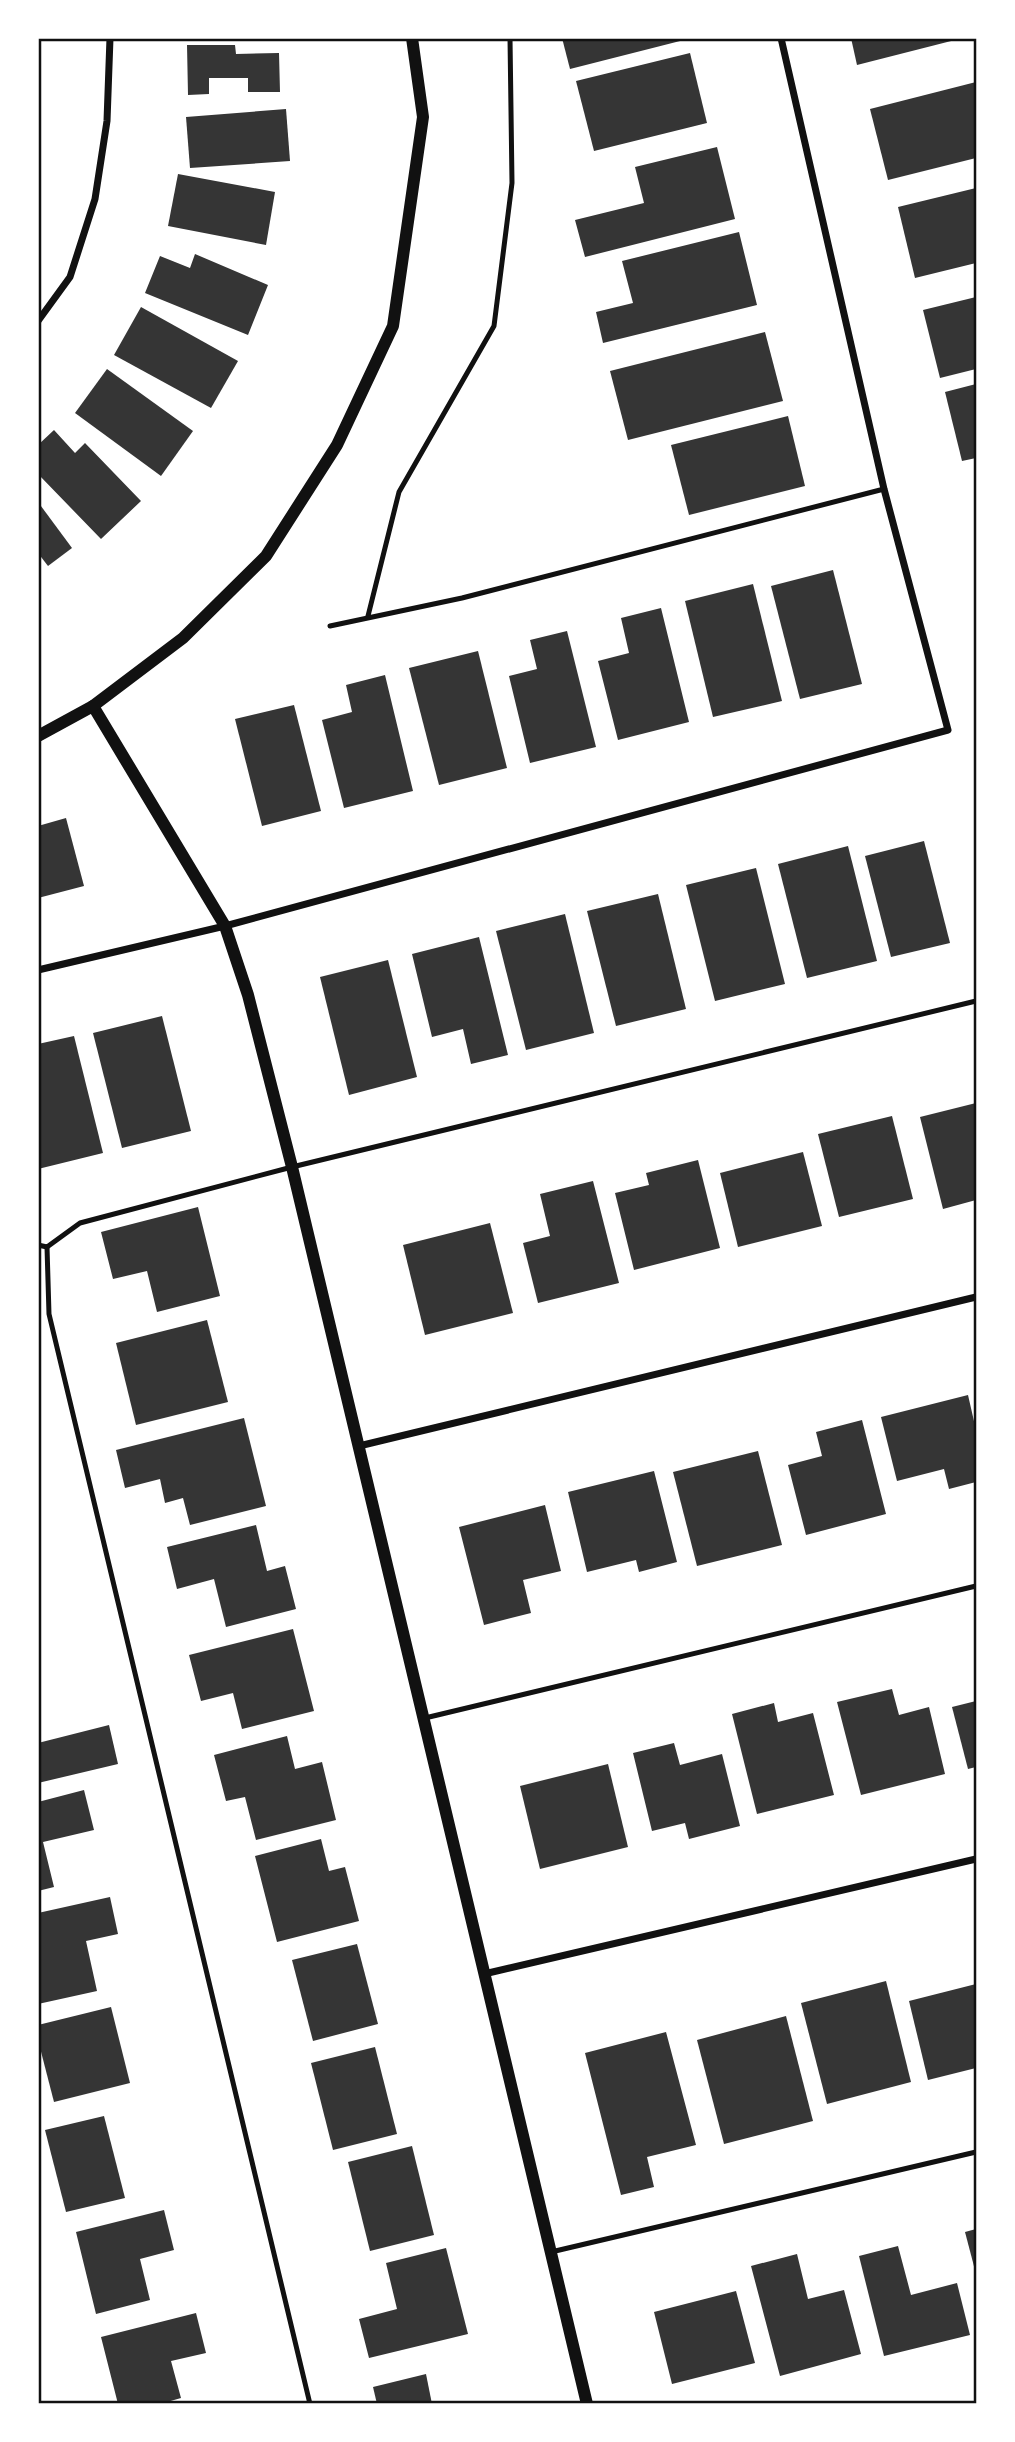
<svg xmlns="http://www.w3.org/2000/svg" width="1015" height="2442" viewBox="0 0 1015 2442" font-family="'Noto Sans',sans-serif">
<style>
.building{fill:#353535}
.lines{fill:none;stroke-linecap:round;stroke-linejoin:round}
.service{stroke:#111;stroke-width:5}
.minor{stroke:#111;stroke-width:7}
.tertiary{stroke:#111;stroke-width:12}
.neatline{fill:none;stroke:#111;stroke-width:2.5}
</style>
<rect width="100%" height="100%" fill="#fff"/>
<g class="building">
<path d="M562 38H688V39L570 69Z"/>
<path d="M851 38H959V39L857 65Z"/>
<path d="M187 45H235L236 54 279 53 280 92H248V78H209V94L188 95Z"/>
<path d="M690 53 707 123 594 151 576 81Z"/>
<path d="M976 82V158L888 180 870 109Z"/>
<path d="M286 109 290 161 190 168 186 117Z"/>
<path d="M717 147 735 219 585 257 575 220 644 203 635 167Z"/>
<path d="M178 174 275 192 266 245 168 226Z"/>
<path d="M976 188V263L915 278 898 207Z"/>
<path d="M739 232 757 305 603 343 596 312 633 303 622 261Z"/>
<path d="M195 254 268 285 248 335 145 293 160 256 190 268Z"/>
<path d="M976 297V369L940 378 923 310Z"/>
<path d="M141 307 238 361 211 408 114 355Z"/>
<path d="M765 332 783 401 628 440 610 371Z"/>
<path d="M107 369 193 431 161 476 75 413Z"/>
<path d="M976 384V458L962 461 945 392Z"/>
<path d="M788 416 805 486 689 515 671 445Z"/>
<path d="M54 430 75 453 85 443 141 501 101 539 38 474V445Z"/>
<path d="M38 502 72 548 48 566 38 553Z"/>
<path d="M833 570 862 684 800 699 771 586Z"/>
<path d="M753 584 782 701 713 717 685 601Z"/>
<path d="M661 608 689 722 618 740 598 661 629 653 621 618Z"/>
<path d="M567 631 596 747 530 763 509 676 537 669 530 640Z"/>
<path d="M478 651 507 768 439 785 409 668Z"/>
<path d="M385 675 413 791 344 808 322 720 352 712 346 685Z"/>
<path d="M294 705 321 811 262 826 235 719Z"/>
<path d="M66 818 84 886 38 898V826Z"/>
<path d="M924 841 950 943 891 957 865 856Z"/>
<path d="M848 846 877 961 807 978 778 864Z"/>
<path d="M756 868 785 984 715 1001 686 885Z"/>
<path d="M658 894 686 1009 616 1026 587 911Z"/>
<path d="M565 914 594 1033 526 1050 496 931Z"/>
<path d="M479 937 508 1055 471 1064 463 1029 432 1037 412 954Z"/>
<path d="M388 960 417 1077 349 1095 320 977Z"/>
<path d="M162 1016 191 1131 122 1148 93 1033Z"/>
<path d="M74 1036 103 1153 38 1169V1044Z"/>
<path d="M976 1103V1200L943 1209 920 1117Z"/>
<path d="M892 1116 913 1199 839 1217 818 1134Z"/>
<path d="M803 1152 822 1226 738 1247 720 1173Z"/>
<path d="M698 1160 720 1248 634 1270 615 1193 649 1185 646 1173Z"/>
<path d="M593 1181 619 1283 538 1303 523 1243 550 1236 540 1194Z"/>
<path d="M198 1207 220 1296 157 1312 147 1271 113 1279 101 1232Z"/>
<path d="M490 1223 513 1313 425 1335 403 1245Z"/>
<path d="M207 1320 228 1402 136 1425 116 1343Z"/>
<path d="M968 1395 976 1430V1482L949 1489 944 1469 897 1481 881 1417Z"/>
<path d="M244 1418 266 1506 190 1525 183 1498 165 1503 160 1479 125 1488 116 1450Z"/>
<path d="M862 1420 886 1514 806 1535 788 1465 822 1456 816 1432Z"/>
<path d="M758 1451 782 1545 697 1566 673 1472Z"/>
<path d="M654 1471 677 1562 639 1572 636 1560 587 1572 568 1492Z"/>
<path d="M545 1505 561 1571 523 1580 531 1613 484 1625 459 1527Z"/>
<path d="M256 1525 267 1571 285 1566 296 1609 226 1627 214 1579 177 1589 167 1547Z"/>
<path d="M293 1629 314 1711 242 1729 233 1693 201 1701 189 1655Z"/>
<path d="M892 1689 899 1715 929 1707 945 1774 861 1795 837 1702Z"/>
<path d="M976 1701V1767L968 1769 952 1707Z"/>
<path d="M774 1703 778 1722 813 1713 834 1795 757 1814 732 1714Z"/>
<path d="M109 1725 118 1764 38 1783V1743Z"/>
<path d="M287 1736 295 1769 322 1762 336 1820 256 1840 245 1797 226 1801 214 1755Z"/>
<path d="M674 1743 680 1765 722 1754 740 1826 689 1839 685 1823 652 1831 633 1753Z"/>
<path d="M608 1764 628 1847 540 1869 520 1786Z"/>
<path d="M84 1790 94 1830 43 1842 54 1887 38 1891V1802Z"/>
<path d="M321 1839 329 1871 345 1867 359 1921 277 1942 255 1856Z"/>
<path d="M110 1897 118 1934 86 1941 97 1991 38 2004V1913Z"/>
<path d="M357 1944 378 2024 313 2041 292 1960Z"/>
<path d="M886 1981 911 2082 827 2104 801 2003Z"/>
<path d="M976 1984V2068L928 2080 909 2001Z"/>
<path d="M111 2007 130 2083 54 2102 38 2040V2025Z"/>
<path d="M786 2016 813 2121 724 2144 697 2040Z"/>
<path d="M666 2032 696 2145 647 2157 654 2187 621 2195 585 2053Z"/>
<path d="M375 2047 397 2134 333 2150 311 2063Z"/>
<path d="M104 2116 125 2198 66 2212 45 2130Z"/>
<path d="M412 2146 434 2235 370 2251 348 2162Z"/>
<path d="M164 2210 174 2250 140 2259 150 2300 96 2314 76 2232Z"/>
<path d="M976 2229V2274L965 2232Z"/>
<path d="M898 2246 911 2295 957 2283 970 2335 884 2356 859 2256Z"/>
<path d="M446 2248 468 2334 369 2358 359 2319 397 2309 386 2263Z"/>
<path d="M797 2254 808 2299 844 2290 861 2354 780 2376 751 2266Z"/>
<path d="M736 2291 755 2363 672 2384 654 2312Z"/>
<path d="M196 2313 206 2353 171 2361 181 2398 160 2404H118L101 2337Z"/>
<path d="M426 2374 432 2404H377L373 2387Z"/>
</g>
<g class="lines">
<g class="service">
<path d="M368 616 399 492 494 326 512 183 510 38"/>
<path d="M330 626 462 598 884 489"/>
<path d="M38 1245 47 1247 80 1223 292 1167 976 1001"/>
<path d="M47 1247 49 1314 310 2404"/>
<path d="M425 1718 976 1586"/>
<path d="M551 2252 976 2152"/>
</g>
<g class="minor">
<path d="M38 321 70 277 95 199 107 121 110 38"/>
<path d="M38 970 225 926 948 730 884 489 781 38"/>
<path d="M359 1446 976 1297"/>
<path d="M484 1974 976 1859"/>
</g>
<g class="tertiary">
<path d="M93 706 225 926 248 995 292 1167 587 2404"/>
<path d="M38 736 93 706 183 638 266 556 337 445 393 326 423 117 412 38"/>
</g>
</g>
<rect width="1015" height="2442" fill="none" stroke="#ffffff" stroke-width="80"/>
<rect x="40" y="40" width="935" height="2362" class="neatline"/>
</svg>
